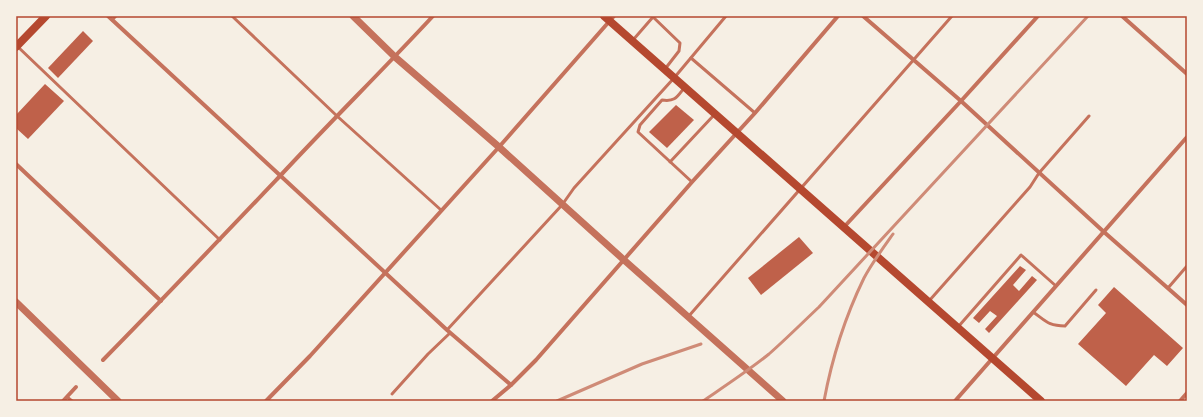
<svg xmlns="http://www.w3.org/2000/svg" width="1203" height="417" viewBox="0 0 1203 417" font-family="Lato,sans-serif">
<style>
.building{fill:#bf614a}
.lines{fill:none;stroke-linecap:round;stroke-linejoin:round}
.service{stroke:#c5725c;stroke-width:3}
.minor{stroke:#c5725c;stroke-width:4}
.tertiary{stroke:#c5725c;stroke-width:7}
.secondary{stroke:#b5482f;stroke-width:8}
.rail{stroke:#cf8b77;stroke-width:3}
.neatline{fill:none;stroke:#b5482f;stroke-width:1.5}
</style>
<rect width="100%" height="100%" fill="#f6efe4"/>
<g class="building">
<path d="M83 31 93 41 58 78 48 68Z"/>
<path d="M45 84 64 101 28 139 16 128V115Z"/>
<path d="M676 105 694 120 667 148 649 132Z"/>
<path d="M799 237 813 253 761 295 748 278Z"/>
<path d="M1020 266 1026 270 1013 285 1019 291 1032 276 1037 280 989 333 985 329 997 316 990 311 979 323 973 318Z"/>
<path d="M1114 287 1183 348 1167 366 1154 355 1126 386 1078 344 1106 313 1098 305Z"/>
</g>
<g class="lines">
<g class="service">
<path d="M232 16 337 116 441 210"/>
<path d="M652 16 680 43 679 51 665 69"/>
<path d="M112 20 116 16"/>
<path d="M633 40 653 17"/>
<path d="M17 46 220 240"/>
<path d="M691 58 755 113"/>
<path d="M684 88C677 97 675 102 662 100L640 125 638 132 692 182"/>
<path d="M670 162 714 115"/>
<path d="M1168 288 1187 266"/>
<path d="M929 301 1030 187 1039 173 1089 116"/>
<path d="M1033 312C1046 321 1048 326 1065 326L1096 290"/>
<path d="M688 317 952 16"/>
<path d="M958 327 1021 255 1056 286"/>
<path d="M447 330 562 205 574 188 674 78 726 16"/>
<path d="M392 394 428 354 450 333"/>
<path d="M67 397 72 401"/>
</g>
<g class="minor">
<path d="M108 16 447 330 511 385"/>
<path d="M863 16 961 101 1104 232 1187 305"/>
<path d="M1122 16 1187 74"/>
<path d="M16 164 161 301"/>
<path d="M844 227 961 101 1038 16"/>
<path d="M103 360C163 299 221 238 280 176 330 122 383 70 433 16"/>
<path d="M63 401 76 387"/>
<path d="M266 401 310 356 499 147 614 16"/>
<path d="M492 401 511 385 536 360 692 182 755 113 838 16"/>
<path d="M955 401 1187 137"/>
<path d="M1180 401 1187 393"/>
</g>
<g class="tertiary">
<path d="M353 16 395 57 499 147 624 260 783 401"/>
<path d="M16 302 118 401"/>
</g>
<g class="secondary">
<path d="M604 16 1041 401"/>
<path d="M16 47 46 16"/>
</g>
<g class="rail">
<path d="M557 401 642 364 701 344"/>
<path d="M703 401C725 386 748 371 769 354 786 339 802 323 819 307L1088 16"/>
<path d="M824 401C832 358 845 317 864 278 872 263 883 248 893 234"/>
</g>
</g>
<rect width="1203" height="417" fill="none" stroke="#f6efe4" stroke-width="34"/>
<rect x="17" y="17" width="1169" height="383" class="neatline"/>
</svg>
